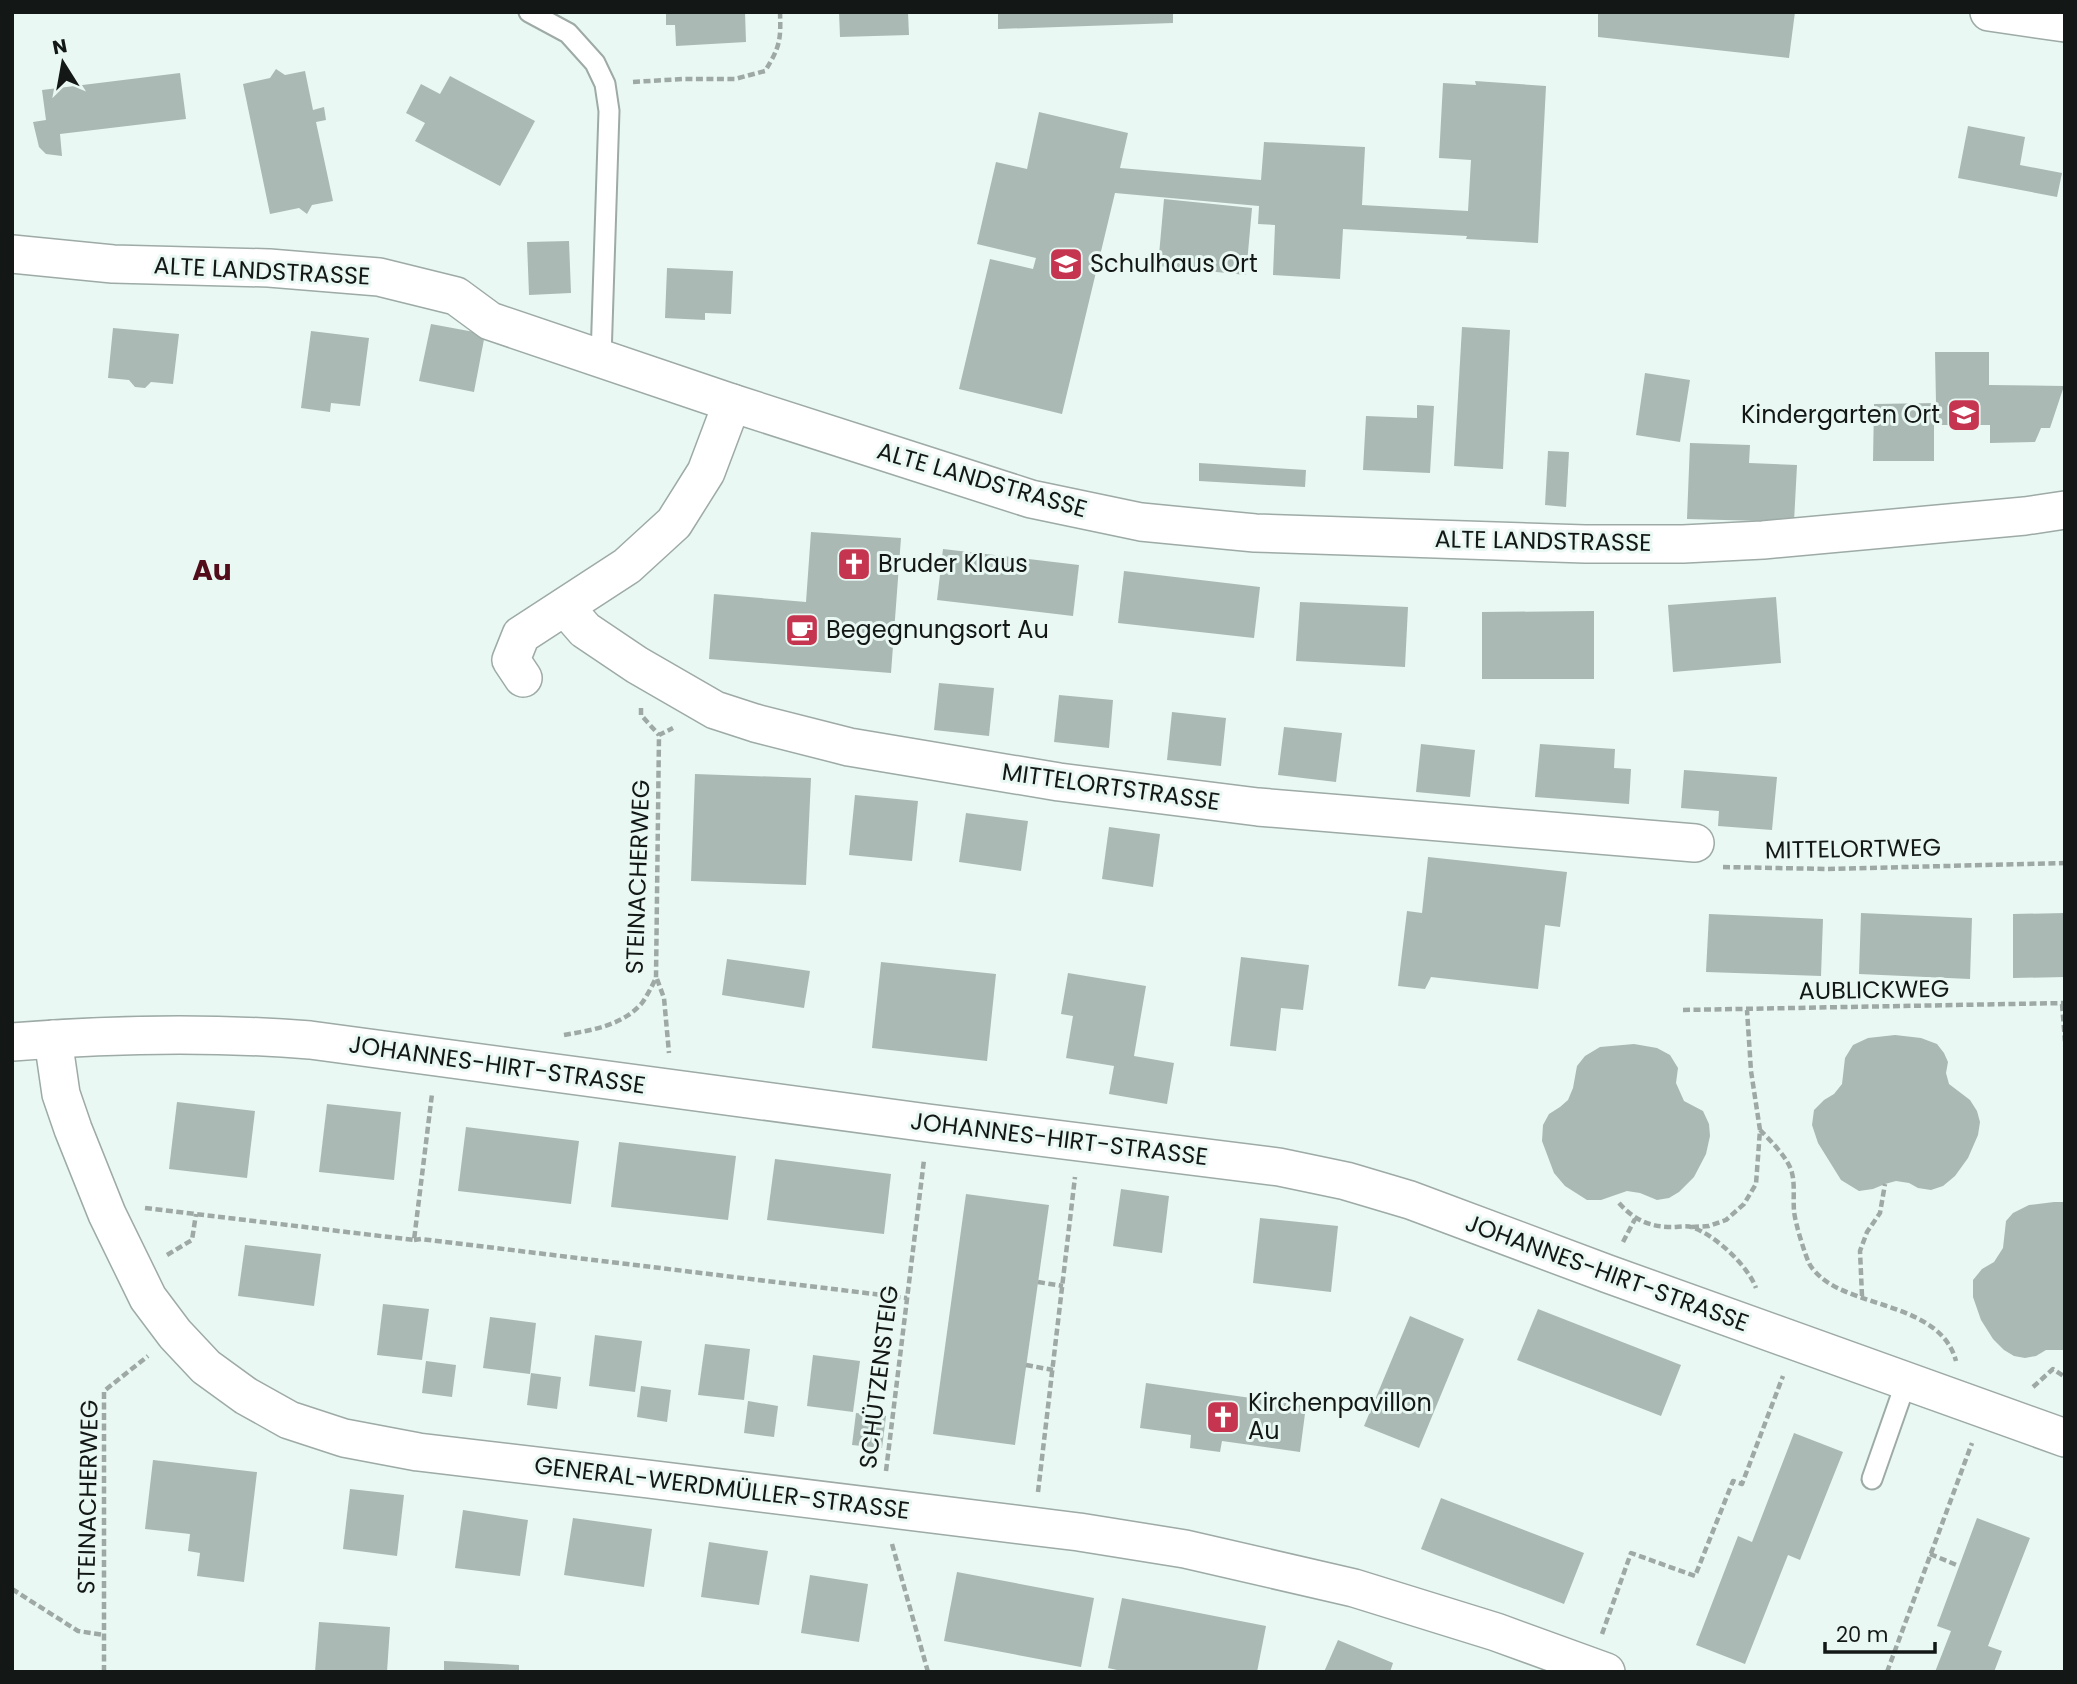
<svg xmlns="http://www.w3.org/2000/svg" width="2077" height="1684" viewBox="0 0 2077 1684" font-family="Poppins,sans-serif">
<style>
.building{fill:#abb9b4}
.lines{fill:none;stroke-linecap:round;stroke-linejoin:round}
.lane-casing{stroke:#9daaa6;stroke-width:23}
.street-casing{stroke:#9daaa6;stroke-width:40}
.path{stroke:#9ea9a6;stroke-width:4.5;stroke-dasharray:7 3.5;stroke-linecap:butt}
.lane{stroke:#fff;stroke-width:19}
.street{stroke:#fff;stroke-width:37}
.labels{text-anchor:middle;stroke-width:6;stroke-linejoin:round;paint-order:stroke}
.poi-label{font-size:24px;fill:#131817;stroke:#e9f8f3;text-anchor:start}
.street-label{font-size:24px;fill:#131817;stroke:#e9f8f3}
.quarter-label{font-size:28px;font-weight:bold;fill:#520c1a;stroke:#e9f8f3}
</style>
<rect width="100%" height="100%" fill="#e9f8f3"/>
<g class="building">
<path d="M666 12H745L746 42 676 46 675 25H666Z"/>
<path d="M839 12H908L909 35 840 37Z"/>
<path d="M998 12H1173V23L998 29Z"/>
<path d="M1598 12H1795L1789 58 1598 37Z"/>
<path d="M276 69 285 75 305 71 313 110 324 107 326 120 316 122 333 201 312 205 307 214 299 208 270 214 243 84 270 78Z"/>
<path d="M180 73 186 119 60 134 62 156 46 154 39 147 33 122 46 120 42 90Z"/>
<path d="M450 76 535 121 500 186 415 141 425 123 406 113 421 84 440 94Z"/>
<path d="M1475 81 1546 86 1538 243 1466 239 1467 236 1343 229 1340 279 1273 275 1275 225 1258 224 1259 206 1115 193 1062 414 959 389 990 259 1033 269 1036 258 977 244 996 162 1027 169 1039 112 1128 133 1120 168 1261 180 1264 142 1365 147 1362 205 1468 211 1471 160 1439 158 1443 83 1476 85Z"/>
<path d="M1968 126 2025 137 2020 165 2062 173 2057 197 1958 178Z"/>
<path d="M1164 199 1252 208 1246 275 1158 266Z"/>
<path d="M569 241 571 293 529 295 527 242Z"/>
<path d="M667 268 733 271 731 314 705 313V320L665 318Z"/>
<path d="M431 324 485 334 474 392 419 381Z"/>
<path d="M1462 327 1510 330 1503 469 1454 466Z"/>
<path d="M113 328 179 334 173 384 151 382 145 388 135 387 129 380 108 378Z"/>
<path d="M311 331 369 338 360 406 331 403 330 412 301 408Z"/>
<path d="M1935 352H1989V385L2064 386 2050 428H2041L2035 442 1990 443V425H1934V461H1873L1874 404 1936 403Z"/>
<path d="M1645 373 1690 380 1680 442 1636 435Z"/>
<path d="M1417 405 1434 406 1430 473 1363 470 1366 416 1417 418Z"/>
<path d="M1690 443 1750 445 1749 463 1797 465 1794 522 1687 519Z"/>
<path d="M1548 451 1569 452 1566 507 1545 505Z"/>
<path d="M1199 463 1306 470 1305 487 1199 481Z"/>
<path d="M811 532 901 538 891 673 709 659 714 594 806 602Z"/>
<path d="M943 549 1079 565 1073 616 937 600Z"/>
<path d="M1124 571 1260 587 1254 638 1118 623Z"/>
<path d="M1776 597 1781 663 1673 672 1668 605Z"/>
<path d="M1300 602 1408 607 1405 667 1296 661Z"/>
<path d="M1594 611V679H1482V612Z"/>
<path d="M939 683 994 688 989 736 934 730Z"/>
<path d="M1059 695 1113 700 1109 748 1054 742Z"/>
<path d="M1172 712 1226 718 1221 766 1167 760Z"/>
<path d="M1284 727 1342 733 1336 782 1278 775Z"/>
<path d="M1421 744 1475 750 1470 797 1416 792Z"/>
<path d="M1540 744 1615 749 1614 768 1631 769 1629 804 1535 797Z"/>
<path d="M1684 770 1777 777 1772 830 1718 826 1719 811 1681 808Z"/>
<path d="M695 774 811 778 806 885 691 881Z"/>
<path d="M855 795 918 801 912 861 849 855Z"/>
<path d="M966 813 1028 821 1021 871 959 862Z"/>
<path d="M1109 827 1160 834 1153 887 1102 879Z"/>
<path d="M1428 857 1567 872 1560 927 1545 925 1538 989 1431 977 1425 989 1398 986 1407 911 1422 913Z"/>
<path d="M1861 913 1972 918 1970 979 1859 974Z"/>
<path d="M2065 913V977L2013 978V914Z"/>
<path d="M1709 914 1823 919 1821 976 1706 972Z"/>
<path d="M1241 957 1309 965 1303 1010 1281 1008 1276 1051 1230 1046Z"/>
<path d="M727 959 810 971 804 1008 722 995Z"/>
<path d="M881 962 996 974 987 1061 872 1048Z"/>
<path d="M1068 973 1146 986 1134 1056 1174 1063 1167 1104 1109 1094 1114 1066 1066 1058 1073 1016 1061 1014Z"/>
<path d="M1895 1035 1921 1038 1937 1044 1944 1053 1948 1062 1946 1073 1949 1084 1970 1100 1977 1111 1980 1122 1978 1135 1968 1158 1955 1176 1943 1186 1931 1190 1918 1188 1909 1183 1896 1181 1885 1184 1873 1189 1859 1191 1841 1180 1818 1143 1812 1125 1814 1110 1824 1100 1834 1094 1842 1084 1845 1058 1853 1045 1868 1038Z"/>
<path d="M1634 1044 1657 1048 1670 1055 1678 1068 1676 1083 1684 1101 1703 1111 1709 1124 1710 1136 1706 1154 1694 1177 1679 1192 1669 1198 1657 1200 1640 1193 1627 1191 1601 1200H1587L1565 1186 1554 1173 1542 1141 1543 1125 1549 1114 1560 1107 1568 1100 1573 1088 1577 1066 1585 1056 1600 1047Z"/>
<path d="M177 1102 255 1111 247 1178 169 1169Z"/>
<path d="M327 1104 401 1112 394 1180 319 1172Z"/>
<path d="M466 1127 579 1141 571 1204 458 1191Z"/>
<path d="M619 1142 736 1156 728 1220 611 1207Z"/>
<path d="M775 1159 891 1174 884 1234 767 1220Z"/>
<path d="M1121 1189 1169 1196 1162 1253 1113 1246Z"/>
<path d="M966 1194 1049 1205 1015 1445 933 1434Z"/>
<path d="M2054 1202H2065V1350H2046L2036 1356 2025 1358 2014 1356 2004 1350 1993 1339 1981 1320 1973 1297V1280L1982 1269 1994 1262 2003 1248 2006 1221 2013 1213 2029 1205Z"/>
<path d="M1260 1218 1338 1226 1331 1292 1253 1283Z"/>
<path d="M245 1245 321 1254 314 1306 238 1296Z"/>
<path d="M383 1304 429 1309 422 1360 377 1355Z"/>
<path d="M1538 1309 1681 1365 1661 1416 1517 1360Z"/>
<path d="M1410 1316 1464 1339 1419 1448 1364 1426Z"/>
<path d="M490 1317 536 1323 530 1374 483 1368Z"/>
<path d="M595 1335 642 1341 635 1392 589 1386Z"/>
<path d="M705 1344 750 1349 744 1400 698 1395Z"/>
<path d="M813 1355 860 1361 853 1412 807 1406Z"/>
<path d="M426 1361 456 1365 452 1397 422 1393Z"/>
<path d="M531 1373 561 1377 557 1409 527 1405Z"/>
<path d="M1146 1383 1306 1406 1300 1452 1222 1441 1220 1452 1190 1448 1191 1435 1140 1428Z"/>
<path d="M641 1386 671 1390 667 1422 637 1417Z"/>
<path d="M748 1401 778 1406 774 1437 744 1433Z"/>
<path d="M856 1413 886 1416 882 1448 852 1445Z"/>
<path d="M1794 1433 1843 1452 1800 1560 1788 1555 1745 1664 1696 1645 1738 1536 1752 1542Z"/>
<path d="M153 1460 257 1472 244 1582 197 1576 200 1553 188 1551 190 1534 145 1529Z"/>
<path d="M350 1489 404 1495 397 1556 343 1549Z"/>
<path d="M1441 1498 1584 1553 1564 1604 1421 1549Z"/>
<path d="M463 1510 528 1520 520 1576 455 1568Z"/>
<path d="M573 1518 652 1529 644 1587 564 1575Z"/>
<path d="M1977 1518 2030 1538 1988 1646 2002 1651 1994 1672H1935L1951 1631 1937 1626Z"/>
<path d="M709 1542 768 1551 759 1605 701 1597Z"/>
<path d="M957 1572 1094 1598 1081 1667 944 1641Z"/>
<path d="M810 1575 868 1584 859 1642 801 1633Z"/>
<path d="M1122 1598 1266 1626 1257 1672H1126L1108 1668Z"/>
<path d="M319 1622 390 1627 387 1672H315Z"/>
<path d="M1338 1640 1393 1663 1390 1672H1324Z"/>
<path d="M444 1661 519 1665V1672H444Z"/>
</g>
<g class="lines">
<g class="lane-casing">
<g id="lane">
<path d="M529 12 568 33 595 63 605 84 609 111 601 358"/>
<path d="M1872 1479 1906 1382"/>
</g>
</g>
<g class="street-casing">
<g id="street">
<path d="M1989 12 2065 23"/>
<path d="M12 254 113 264 269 268 379 277 456 296 490 321 732 403 1031 499 1141 522 1255 533 1585 544H1683L1763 540 2025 516 2065 510"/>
<path d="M565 607 585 630 637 665 715 710 755 723 849 747 1059 782 1258 807 1695 843"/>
<path d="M523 678 511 660 521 635 627 566 674 523 706 472 732 403"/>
<path d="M53 1039 61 1094 73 1129 107 1214 148 1298 175 1334 206 1367 246 1396 289 1420 344 1438 418 1452 648 1479 1079 1532 1185 1549 1354 1588 1496 1632 1606 1672"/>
<path d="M12 1042C112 1034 210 1032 310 1040L928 1123 1279 1167 1346 1181 1410 1200 1608 1274 2065 1438"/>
</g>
</g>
<g class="path">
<path d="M633 82 682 79H735L765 71C780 47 781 40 780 12"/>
<path d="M641 708V715L659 735"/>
<path d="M1723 867 1827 869 2065 863"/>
<path d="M657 979 664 998 669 1053"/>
<path d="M2062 1004 2065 1041"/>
<path d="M1683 1010 2065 1003"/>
<path d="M564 1035C592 1030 622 1026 642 1003 647 996 652 986 656 978L659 735 673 728"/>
<path d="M1760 1130C1770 1140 1789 1159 1792 1173 1795 1185 1793 1198 1794 1211 1795 1222 1804 1252 1809 1263 1811 1268 1818 1275 1823 1279 1860 1308 1941 1305 1956 1361"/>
<path d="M1619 1203C1634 1220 1650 1227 1672 1227 1679 1227 1688 1225 1694 1228 1716 1236 1748 1266 1756 1288"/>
<path d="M145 1208 414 1240 432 1094"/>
<path d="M1692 1227 1709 1226 1726 1220 1744 1204 1756 1184 1760 1130 1751 1071 1747 1010"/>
<path d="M414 1240 421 1239 907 1298"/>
<path d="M1623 1242 1635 1219"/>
<path d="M167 1255 192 1240 196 1214"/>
<path d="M1038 1282 1063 1286"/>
<path d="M1862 1296 1860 1251 1867 1232 1880 1213 1885 1184"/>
<path d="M1026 1365 1053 1370"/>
<path d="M2033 1387 2053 1369 2065 1377"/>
<path d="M886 1471 924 1160"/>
<path d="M1038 1492 1075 1177"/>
<path d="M892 1544 928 1672"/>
<path d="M1930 1554 1959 1566"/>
<path d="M12 1589 78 1631 104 1635"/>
<path d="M1602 1634 1631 1553 1695 1576 1733 1481 1742 1484 1783 1376"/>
<path d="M104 1672V1391L148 1356"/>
<path d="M1887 1672 1972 1443"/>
</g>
<use href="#lane" class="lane"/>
<use href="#street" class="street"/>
</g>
<defs>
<g id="school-square" transform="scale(1.75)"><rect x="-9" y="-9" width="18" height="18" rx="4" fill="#c6354f" stroke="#e9f8f3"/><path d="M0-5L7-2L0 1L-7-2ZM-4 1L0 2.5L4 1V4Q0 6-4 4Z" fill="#fff"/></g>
<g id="church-square" transform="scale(1.75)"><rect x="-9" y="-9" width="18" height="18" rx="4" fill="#c6354f" stroke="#e9f8f3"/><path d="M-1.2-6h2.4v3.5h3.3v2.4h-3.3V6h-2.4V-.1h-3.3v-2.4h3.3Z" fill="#fff"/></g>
<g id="cafe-square" transform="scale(1.75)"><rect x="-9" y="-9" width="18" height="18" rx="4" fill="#c6354f" stroke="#e9f8f3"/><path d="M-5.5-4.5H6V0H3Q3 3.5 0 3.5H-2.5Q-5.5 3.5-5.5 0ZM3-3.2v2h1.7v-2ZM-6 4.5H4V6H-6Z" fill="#fff"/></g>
</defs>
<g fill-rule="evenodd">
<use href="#school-square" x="1066" y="264"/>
<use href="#school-square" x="1964" y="415"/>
<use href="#church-square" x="854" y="564"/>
<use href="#cafe-square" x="802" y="630"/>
<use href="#church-square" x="1223" y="1417"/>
</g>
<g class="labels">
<g class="poi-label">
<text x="1090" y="272">Schulhaus Ort</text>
<text x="1940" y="423" text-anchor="end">Kindergarten Ort</text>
<text x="878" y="572">Bruder Klaus</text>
<text x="826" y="638">Begegnungsort Au</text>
<text x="1248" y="1411">Kirchenpavillon<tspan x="1248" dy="28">Au</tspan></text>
</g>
<g class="street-label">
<text transform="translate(262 271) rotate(3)" y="8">ALTE LANDSTRASSE</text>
<text transform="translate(982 480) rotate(16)" y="8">ALTE LANDSTRASSE</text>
<text transform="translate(1543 541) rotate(1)" y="8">ALTE LANDSTRASSE</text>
<text transform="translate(1111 787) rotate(8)" y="8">MITTELORTSTRASSE</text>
<text transform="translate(1853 849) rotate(-1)" y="8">MITTELORTWEG</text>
<text transform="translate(638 877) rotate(-88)" y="8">STEINACHERWEG</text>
<text transform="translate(1874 990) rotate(-1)" y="8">AUBLICKWEG</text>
<text transform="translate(497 1065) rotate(8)" y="8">JOHANNES-HIRT-STRASSE</text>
<text transform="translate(1059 1139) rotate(7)" y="8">JOHANNES-HIRT-STRASSE</text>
<text transform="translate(1607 1273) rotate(20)" y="8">JOHANNES-HIRT-STRASSE</text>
<text transform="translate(879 1377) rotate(-83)" y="8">SCHÜTZENSTEIG</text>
<text transform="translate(722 1488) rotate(7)" y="8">GENERAL-WERDMÜLLER-STRASSE</text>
<text transform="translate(88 1497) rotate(-89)" y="8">STEINACHERWEG</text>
</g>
<g class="quarter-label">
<text x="212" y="580">Au</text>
</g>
</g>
<rect width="2077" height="1684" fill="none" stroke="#131817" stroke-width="28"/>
<g transform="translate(63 63) rotate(349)" stroke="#e9f8f3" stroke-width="5" paint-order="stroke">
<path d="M0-5L12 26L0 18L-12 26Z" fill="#131817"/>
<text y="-10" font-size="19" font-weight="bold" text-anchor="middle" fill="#131817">N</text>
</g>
<path d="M1825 1642v10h110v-10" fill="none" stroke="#131817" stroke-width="3.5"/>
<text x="1836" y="1642" font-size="21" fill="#131817" stroke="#e9f8f3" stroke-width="5" paint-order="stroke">20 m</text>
</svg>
